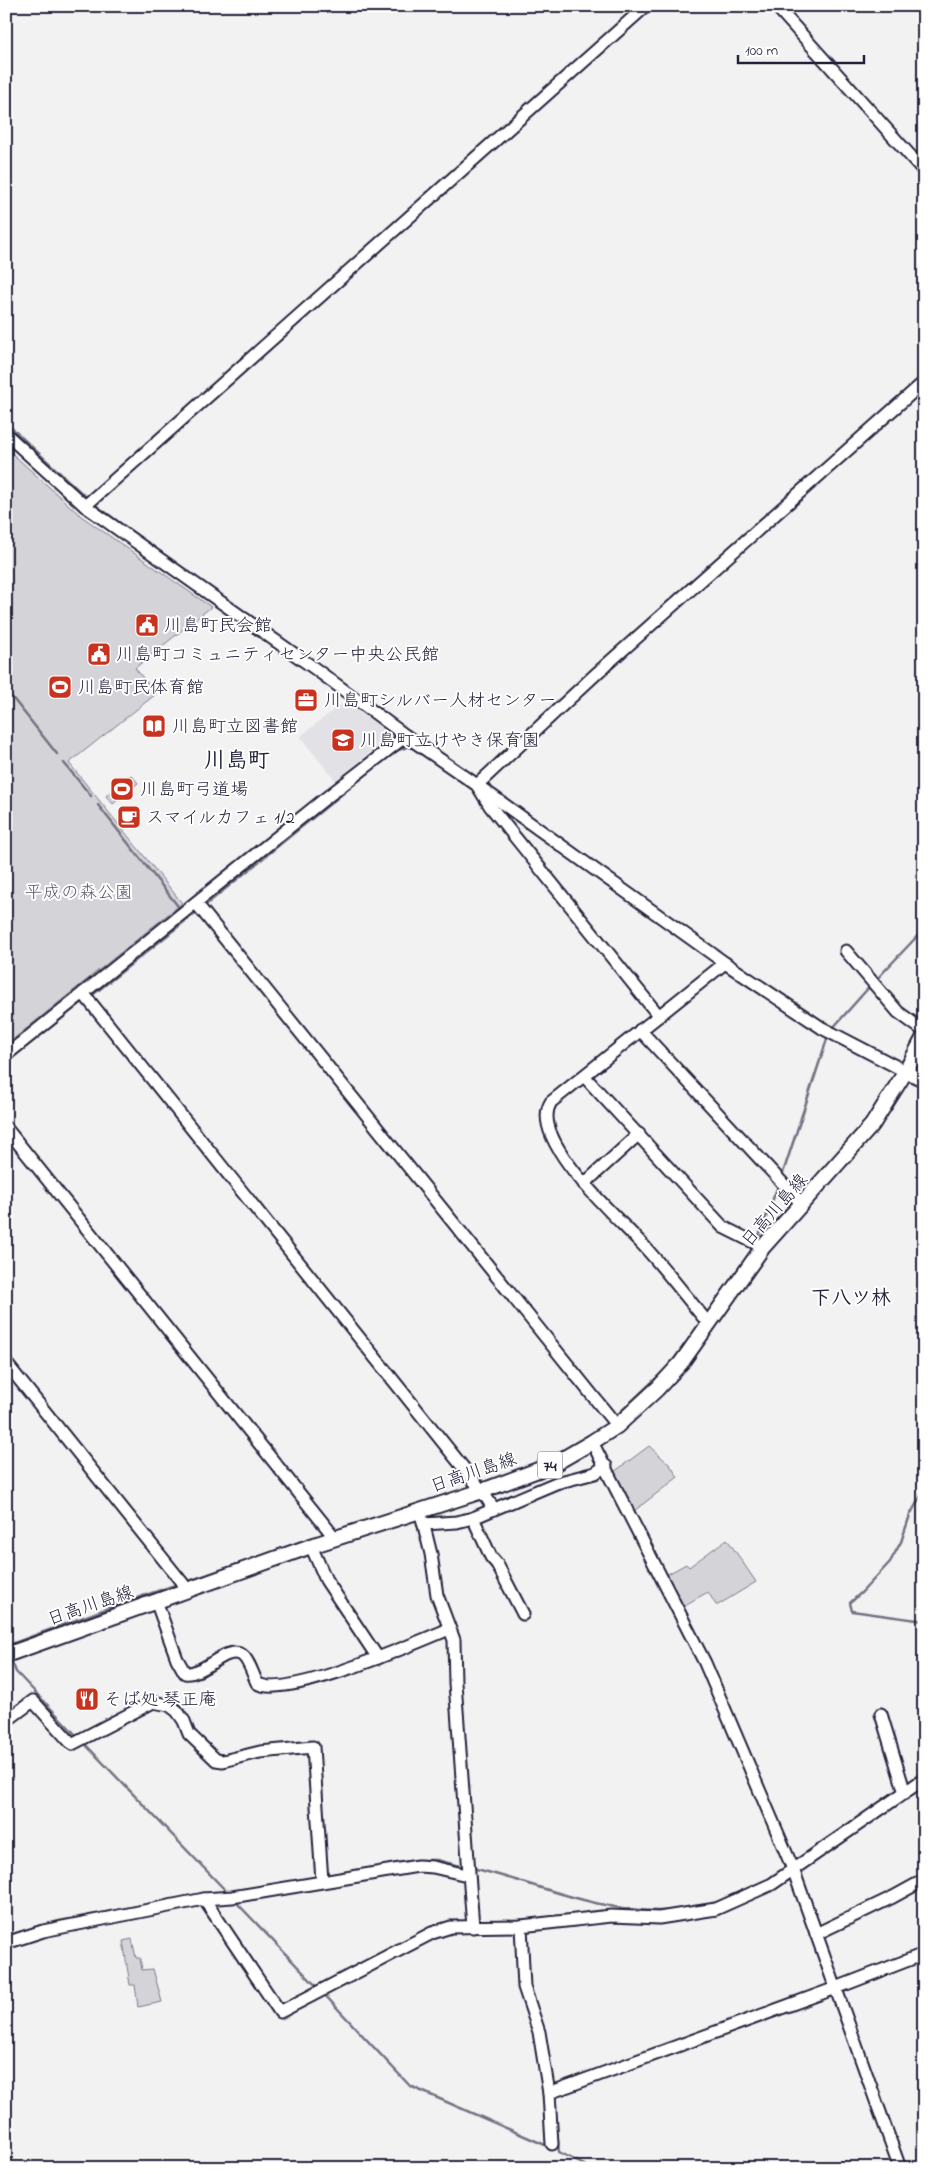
<svg xmlns="http://www.w3.org/2000/svg" width="930" height="2174" viewBox="0 0 930 2174" font-family="'Indie Flower','Klee One',sans-serif">
<style>
.built{fill:#e2e2e6}
.green{fill:#d3d3d8;stroke:#7a7a8a}
.lines{fill:none;stroke-linecap:round;stroke-linejoin:round}
.stream{stroke:#727282;stroke-width:2.5}
.minor-casing{stroke:#22223b;stroke-width:15}
.major-casing{stroke:#22223b;stroke-width:18}
.minor{stroke:#fff;stroke-width:11}
.major{stroke:#fff;stroke-width:14}
.labels{text-anchor:middle;stroke-width:4;stroke-linejoin:round;paint-order:stroke}
.shield{fill:#fff;stroke:#646476;stroke-width:1}
.shield-label{font-size:16px;font-weight:bold;fill:#22223b}
.poi-label{font-size:18px;fill:#22223b;stroke:#fff;text-anchor:start}
.park-label{font-size:18px;fill:#57576a;stroke:#fff}
.street-label{font-size:18px;fill:#22223b;stroke:#fff}
.quarter-label{font-size:20px;font-weight:bold;fill:#22223b;stroke:#fff}
.district-label{font-size:22px;font-weight:bold;fill:#22223b;stroke:#fff}
</style>
<rect width="100%" height="100%" fill="#f2f2f3"/>
<filter id="ink" filterUnits="userSpaceOnUse"><feTurbulence type="fractalNoise" baseFrequency=".02" numOctaves="2"/><feDisplacementMap in="SourceGraphic" scale="10" xChannelSelector="R" yChannelSelector="G"/><feConvolveMatrix kernelMatrix="1 2 1 2 8 2 1 2 1" color-interpolation-filters="sRGB"/></filter>
<g filter="url(#ink)">
<path class="built" d="M345 701 383 728 384 741 336 781 301 738 302 735Z"/>
<g class="green">
<path d="M6 448 81 516 211 607 135 668 156 694 69 763 182 903 6 1045Z"/>
<path d="M131 775 138 783 113 804 106 796Z"/>
<path d="M649 1446 670 1465 678 1477 634 1511 614 1472Z"/>
<path d="M727 1539 756 1582 718 1605H716L708 1592 683 1606 666 1575 686 1564 689 1567Z"/>
<path d="M132 1939 136 1958H140L142 1970 153 1969 162 2002 138 2007 135 1985H130L123 1941Z"/>
</g>
<g class="lines">
<g class="stream">
<path d="M6 423 88 499"/>
<path d="M94 504 146 542"/>
<path d="M11 696 57 754"/>
<path d="M398 723 425 742 421 743"/>
<path d="M395 751 414 745"/>
<path d="M64 763 91 796"/>
<path d="M98 805 181 910"/>
<path d="M203 907 389 756"/>
<path d="M875 981 924 929"/>
<path d="M90 997 199 910"/>
<path d="M832 1029 871 985"/>
<path d="M6 1063 85 1000"/>
<path d="M782 1176 828 1036"/>
<path d="M757 1241 779 1183"/>
<path d="M615 1417 667 1368 686 1344"/>
<path d="M545 1460 558 1454"/>
<path d="M924 1490 910 1515 901 1542 890 1562 862 1592 850 1603 852 1611 924 1621"/>
<path d="M334 1531 451 1494"/>
<path d="M186 1582 327 1533"/>
<path d="M6 1646 111 1607 178 1584"/>
<path d="M10 1657 16 1672 77 1736"/>
<path d="M83 1742 228 1893"/>
<path d="M472 1868C537 1883 608 1917 676 1910"/>
<path d="M324 1876 416 1860H437L464 1867"/>
<path d="M302 1880 319 1877"/>
<path d="M235 1901 319 1989"/>
<path d="M701 1906 722 1901"/>
<path d="M6 1936 59 1921 175 1899"/>
<path d="M323 1993 410 2086 545 2145"/>
<path d="M651 2062 740 2029"/>
<path d="M557 2131 559 2152 590 2168"/>
</g>
<g class="minor-casing">
<g id="minor">
<path d="M776 6 924 171"/>
<path d="M6 434 85 506 314 668 406 736 477 785 725 963 822 1028 924 1081"/>
<path d="M85 506 646 6"/>
<path d="M196 903 617 1426"/>
<path d="M846 951 898 1012 924 1031"/>
<path d="M83 993 482 1491 490 1503 491 1509"/>
<path d="M659 1016 490 806 477 785 597 673 924 382"/>
<path d="M640 1030 802 1204"/>
<path d="M6 1055 322 801 406 736"/>
<path d="M584 1076 723 1227 763 1247"/>
<path d="M6 1128 335 1538"/>
<path d="M584 1184 639 1134"/>
<path d="M709 1324C687 1298 666 1270 643 1245 620 1220 527 1139 551 1102L725 963"/>
<path d="M6 1363 188 1590"/>
<path d="M592 1442 705 1663 793 1869 900 2168"/>
<path d="M420 1510 431 1554 437 1595 454 1640 455 1683 473 1927"/>
<path d="M473 1518 491 1557 497 1564 523 1614"/>
<path d="M424 1524 457 1522 473 1518 556 1483 595 1473 606 1466"/>
<path d="M311 1546 326 1580 378 1658"/>
<path d="M156 1601 177 1659 185 1673C204 1676 225 1645 242 1655 249 1660 253 1675 257 1683 283 1701 418 1642 449 1629"/>
<path d="M881 1714 905 1793"/>
<path d="M6 1721 33 1701 72 1744 153 1702 169 1705 177 1711 184 1721 189 1734 216 1760 223 1761 260 1752 313 1747 322 1881"/>
<path d="M204 1899 280 2012 432 1933 451 1927 521 1926 611 1916 659 1918 716 1909 772 1884 924 1779"/>
<path d="M521 1926 524 1987 539 2032 549 2093 552 2144"/>
<path d="M816 1934 893 1897 924 1880"/>
<path d="M6 1943 43 1931 204 1899 232 1897 418 1866 433 1867 467 1875"/>
<path d="M549 2093 836 1988 924 1954"/>
</g>
</g>
<g class="major-casing">
<path id="major" d="M6 1655 311 1546 482 1491 554 1464 592 1442 617 1426 657 1389 681 1363 763 1247 872 1125 906 1071 924 1037"/>
</g>
<use href="#minor" class="minor"/>
<use href="#major" class="major"/>
</g>
</g>
<defs>
<g id="civic-square" transform="scale(1.25)"><rect x="-9" y="-9" width="18" height="18" rx="4" fill="#c8321e" stroke="#fff"/><path d="M-.6-6.5H3V-4.5H.6V-3L4-1V1h2V6H-6V1h2V-1L-.6-3ZM-1.2 2.5V6h2.4V2.5Z" fill="#fff"/></g>
<g id="stadium-square" transform="scale(1.25)"><rect x="-9" y="-9" width="18" height="18" rx="4" fill="#c8321e" stroke="#fff"/><path d="M0-5a6.5 5 0 1 0 0 10a6.5 5 0 1 0 0-10ZM-3.5-1.8h7v3.6h-7Z" fill="#fff"/></g>
<g id="office-square" transform="scale(1.25)"><rect x="-9" y="-9" width="18" height="18" rx="4" fill="#c8321e" stroke="#fff"/><path d="M-6-3h4V-5.5h4V-3h4V5H-6ZM-1-4.5V-3h2v-1.5ZM-6 0V1H6V0Z" fill="#fff"/></g>
<g id="library-square" transform="scale(1.25)"><rect x="-9" y="-9" width="18" height="18" rx="4" fill="#c8321e" stroke="#fff"/><path d="M-6-4Q-3-5.5-.7-3.5V5Q-3 3-6 4ZM6-4Q3-5.5 .7-3.5V5Q3 3 6 4Z" fill="#fff"/></g>
<g id="school-square" transform="scale(1.25)"><rect x="-9" y="-9" width="18" height="18" rx="4" fill="#c8321e" stroke="#fff"/><path d="M0-5L7-2L0 1L-7-2ZM-4 1L0 2.5L4 1V4Q0 6-4 4Z" fill="#fff"/></g>
<g id="cafe-square" transform="scale(1.25)"><rect x="-9" y="-9" width="18" height="18" rx="4" fill="#c8321e" stroke="#fff"/><path d="M-5.5-4.5H6V0H3Q3 3.5 0 3.5H-2.5Q-5.5 3.5-5.5 0ZM3-3.2v2h1.7v-2ZM-6 4.5H4V6H-6Z" fill="#fff"/></g>
<g id="restaurant-square" transform="scale(1.25)"><rect x="-9" y="-9" width="18" height="18" rx="4" fill="#c8321e" stroke="#fff"/><path d="M-5-6h1v4h1v-4h1v4h1v-4h1v5L-1.5 .5V6h-2V.5L-5-1ZM5-6V6H3V1.5H1.5Q1.5-4 5-6Z" fill="#fff"/></g>
</defs>
<g fill-rule="evenodd">
<use href="#civic-square" x="147" y="625"/>
<use href="#civic-square" x="99" y="654"/>
<use href="#stadium-square" x="60" y="687"/>
<use href="#office-square" x="306" y="700"/>
<use href="#library-square" x="154" y="726"/>
<use href="#school-square" x="343" y="740"/>
<use href="#stadium-square" x="122" y="789"/>
<use href="#cafe-square" x="129" y="817"/>
<use href="#restaurant-square" x="87" y="1699"/>
</g>
<g class="labels">
<rect class="shield" x="537.5" y="1451.5" width="25" height="27" rx="4"/>
<g class="shield-label">
<text x="550" y="1471">74</text>
</g>
<g class="poi-label">
<text x="164" y="631">川島町民会館</text>
<text x="116" y="660">川島町コミュニティセンター中央公民館</text>
<text x="78" y="693">川島町民体育館</text>
<text x="324" y="706">川島町シルバー人材センター</text>
<text x="172" y="732">川島町立図書館</text>
<text x="360" y="746">川島町立けやき保育園</text>
<text x="140" y="795">川島町弓道場</text>
<text x="146" y="823">スマイルカフェ 1/2</text>
<text x="104" y="1705">そば処 琴正庵</text>
</g>
<g class="park-label">
<text x="79" y="898">平成の森公園</text>
</g>
<g class="street-label">
<text transform="translate(774 1210) rotate(-49)" y="6">日高川島線</text>
<text transform="translate(473 1472) rotate(-19)" y="6">日高川島線</text>
<text transform="translate(90 1605) rotate(-19)" y="6">日高川島線</text>
</g>
<g class="quarter-label">
<text x="851" y="1304">下八ツ林</text>
</g>
<g class="district-label">
<text x="237" y="767">川島町</text>
</g>
</g>
<rect width="930" height="2174" fill="none" stroke="#fff" stroke-width="25"/>
<rect x="12" y="12" width="905" height="2149" fill="none" stroke="#22223b" stroke-width="2" filter="url(#ink)"/>
<path d="M738 55v8h126v-8" fill="none" stroke="#22223b" stroke-width="2.5"/>
<text x="745" y="55" font-size="15" fill="#22223b" stroke="#ffffff" stroke-width="4" paint-order="stroke">100 m</text>
</svg>
